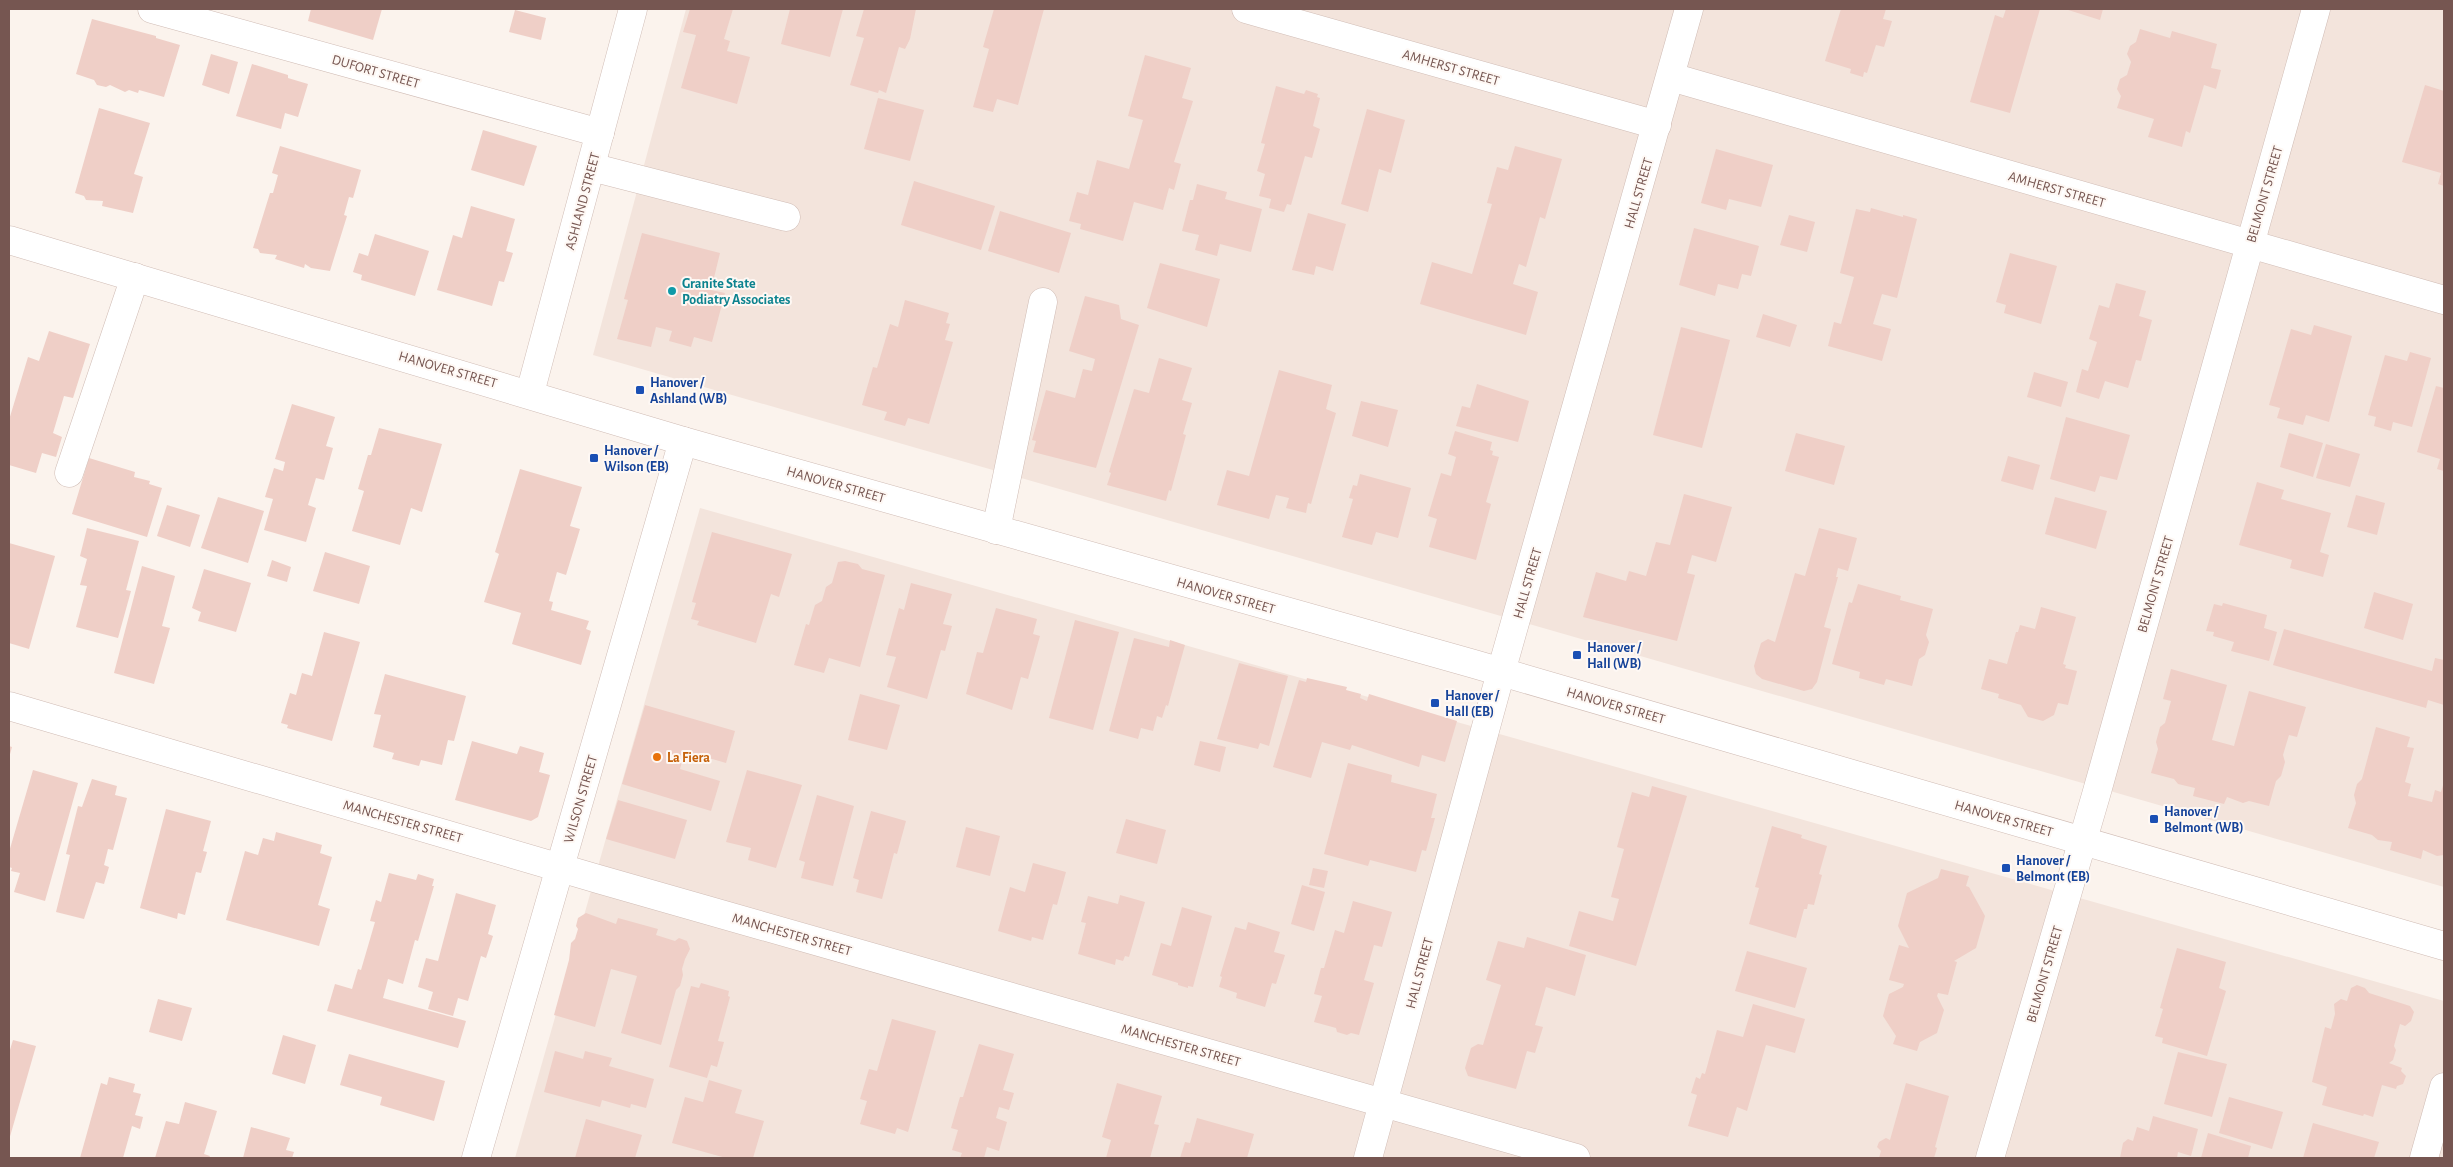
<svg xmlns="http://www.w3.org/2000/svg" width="2453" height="1167" viewBox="0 0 2453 1167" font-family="'Alegreya Sans',sans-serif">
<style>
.residential{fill:#f3e4dc}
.building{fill:#efcfc7}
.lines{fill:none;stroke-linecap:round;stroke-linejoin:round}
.minor-casing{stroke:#d0bcb5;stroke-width:29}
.minor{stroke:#fff;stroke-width:28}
.culture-dot{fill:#0f9aa8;stroke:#fef8f4;stroke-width:2}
.transit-dot{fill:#1a4fb4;stroke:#fef8f4;stroke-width:2}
.food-dot{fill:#e8710a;stroke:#fef8f4;stroke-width:2}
.labels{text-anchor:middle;stroke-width:4;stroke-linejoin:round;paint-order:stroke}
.street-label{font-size:14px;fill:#765651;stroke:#fef8f4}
.culture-label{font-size:14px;font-weight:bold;fill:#0d838f;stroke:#fef8f4;text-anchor:start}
.transit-label{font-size:14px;font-weight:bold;fill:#164399;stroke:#fef8f4;text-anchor:start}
.food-label{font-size:14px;font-weight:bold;fill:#c56008;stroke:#fef8f4;text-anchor:start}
</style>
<rect width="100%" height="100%" fill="#fbf3ed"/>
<g class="residential">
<path d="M686 9H2444V887L593 355Z"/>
<path d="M700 508 2444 1001V1158H515Z"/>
</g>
<g class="building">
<path d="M311 9H382L373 40 308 21Z"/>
<path d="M690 9H733L724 39 730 41 727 51 750 57 737 104 681 88 696 35 683 32Z"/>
<path d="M790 9H843L830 57 781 44Z"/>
<path d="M864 9H916L910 39 905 49 899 47 886 93 879 90 878 93 850 85 864 38 856 36Z"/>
<path d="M994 9H1044L1018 105 997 99 993 112 973 107 989 49 983 47Z"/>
<path d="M1841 9H1886L1883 19 1892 21 1884 47 1876 45 1867 73 1864 72 1863 77 1850 73 1851 69 1825 61Z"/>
<path d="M2006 9H2040L2010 113 1970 102 1995 15 2003 18Z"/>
<path d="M2065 9H2103L2100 20Z"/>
<path d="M515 10 546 18 541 40 509 32Z"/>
<path d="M92 19 156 36V38L180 45 164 97 139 90 138 93 129 90 125 92 110 85 106 87 97 85 94 80 76 74Z"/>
<path d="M2140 29 2170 38 2172 31 2217 44 2211 68 2221 70 2216 89 2204 85 2190 133 2186 131 2182 147 2148 137 2154 119 2117 108 2121 96 2117 89 2120 79 2127 75 2131 62 2127 54 2130 46 2136 42Z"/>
<path d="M211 54 238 62 229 94 202 85Z"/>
<path d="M1145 55 1191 68 1182 98 1193 101 1174 162 1181 164 1174 190 1169 188 1163 210 1134 202 1123 241 1080 229 1081 224 1069 221 1077 192 1088 195 1097 160 1129 169 1143 120 1128 116Z"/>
<path d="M252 64 288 75V78L308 84 298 117 285 113 281 129 236 116Z"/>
<path d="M2425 85 2444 91V186L2438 184 2441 173 2402 162Z"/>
<path d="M1276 86 1304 94 1306 90 1318 94 1317 97 1320 98 1313 126 1320 129 1312 158 1305 156 1291 205 1287 204 1284 212 1269 208 1271 199 1259 196 1265 174 1257 171 1265 144 1261 143Z"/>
<path d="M878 98 924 110 910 161 864 149Z"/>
<path d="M99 108 150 123 134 174 143 177 133 213 102 206 103 201 86 200 84 196 75 193Z"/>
<path d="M1367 109 1405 120 1391 173 1379 169 1368 212 1341 204Z"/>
<path d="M483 130 537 146 524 186 471 170Z"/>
<path d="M280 146 361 170 353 198 349 197 344 215 347 216 330 271 311 268 305 264 304 268 275 259 277 255 260 253 258 249 253 248 270 193H273L278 175 272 173Z"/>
<path d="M1515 146 1562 159 1545 219 1540 217 1526 267 1519 264 1513 284 1538 292 1526 335 1420 304 1432 262 1472 274 1492 204 1487 203 1497 167 1508 170Z"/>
<path d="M1716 149 1773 165 1761 207 1729 199 1726 210 1701 203Z"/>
<path d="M914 181 995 206 981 250 901 225Z"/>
<path d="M1197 184 1227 192 1225 199 1262 209 1251 252 1220 244 1217 256 1195 250 1199 235 1182 231 1190 200H1193Z"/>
<path d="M471 206 515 219 506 251 513 253 504 282 499 281 492 306 437 290 453 235 462 238Z"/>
<path d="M1871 208 1903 217V215L1917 219 1897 298 1882 294 1873 324 1891 329 1882 361 1828 346 1834 322 1841 324 1854 277 1840 273 1856 209 1870 212Z"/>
<path d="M1000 211 1071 233 1059 273 988 251Z"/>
<path d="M1308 213 1346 224 1333 271 1316 266 1314 275 1292 270Z"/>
<path d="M1789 215 1815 222 1807 252 1780 245Z"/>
<path d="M1694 228 1759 246 1751 276 1742 274 1738 289 1718 284 1715 296 1679 285Z"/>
<path d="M642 233 720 253 711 290 725 293 712 342 694 337 691 347 669 341 672 331 656 327 651 347 617 339 628 300 624 299Z"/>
<path d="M375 234 429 251 415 296 361 280 362 275 353 272 359 253 368 256Z"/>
<path d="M2010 253 2057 266 2041 324 2004 313 2006 305 1996 302Z"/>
<path d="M1160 263 1220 279 1207 327 1147 308Z"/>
<path d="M2116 283 2146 291 2139 316 2152 320 2141 361 2136 360 2128 388 2105 381 2099 399 2076 392 2082 369 2088 371 2097 342 2089 339 2099 305 2109 308Z"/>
<path d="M1085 296 1119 305 1121 319 1139 325 1096 468 1033 452 1036 441 1032 440 1046 390 1075 398 1083 369 1092 371 1095 359 1069 351Z"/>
<path d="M905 300 949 313 946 323 950 324 945 340 953 342 929 424 908 418 905 426 884 420 887 412 862 405 873 367 877 368 890 324 898 327Z"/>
<path d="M1763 314 1797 325 1790 347 1756 337Z"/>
<path d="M2314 325 2352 336 2329 422 2306 415 2303 425 2277 418 2280 408 2269 405 2291 329 2311 335Z"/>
<path d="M1681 327 1730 340 1702 448 1653 435Z"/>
<path d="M49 331 90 344 73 398 64 396 53 433 62 437 56 457 42 453 36 473 9 465V420L28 357 39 361Z"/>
<path d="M2410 352 2431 358 2412 427 2393 422 2391 431 2374 426 2376 417 2368 415 2385 355 2407 361Z"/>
<path d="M1159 358 1192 368 1182 400 1192 403 1183 434 1186 435 1171 491 1169 490 1166 501 1107 485 1111 473 1109 472 1134 389 1149 393Z"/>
<path d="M1279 370 1332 385 1326 409 1336 413 1311 504 1308 503 1306 513 1286 508 1289 498 1276 495 1269 519 1217 505 1227 470 1249 476Z"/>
<path d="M2034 372 2068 382 2061 407 2027 397Z"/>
<path d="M1477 384 1529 401 1518 442 1456 426 1462 406 1470 408Z"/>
<path d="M2436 386 2444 388V471L2437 469 2440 459 2417 452Z"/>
<path d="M1361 401 1398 410 1388 447 1352 436Z"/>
<path d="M292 404 335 417 326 446 333 448 324 480 316 478 308 505 316 508 306 542 264 530 273 499 265 497 274 468 283 471 285 462 275 459Z"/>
<path d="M2066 417 2130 435 2117 480 2100 476 2095 492 2050 479Z"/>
<path d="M379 428 442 444 422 512 411 508 400 545 352 531 364 491 358 489 368 455H371Z"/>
<path d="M1455 431 1492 442 1490 450 1493 451 1492 455 1499 457 1486 502 1491 504 1476 560 1429 547 1437 519 1428 516 1441 473 1451 476 1456 457 1448 454Z"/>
<path d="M1796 433 1845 446 1834 485 1785 471Z"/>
<path d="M2289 433 2323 443 2313 477 2280 467Z"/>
<path d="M2326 444 2360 454 2350 487 2316 478Z"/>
<path d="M2008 456 2040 465 2033 490 2001 481Z"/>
<path d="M89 458 135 472 134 477 150 481 149 484 162 488 147 537 72 514Z"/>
<path d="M520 469 582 487 570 526 580 529 566 575 557 572 549 601 553 602 551 610 589 621 586 629 591 631 581 665 512 644 521 613 484 602 499 554 495 552Z"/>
<path d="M1360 474 1411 488 1398 538 1376 532 1372 545 1342 537 1353 499 1349 498 1353 485 1357 486Z"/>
<path d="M2257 482 2284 490 2281 499 2331 513 2320 552 2329 555 2323 577 2290 568 2292 560 2239 545Z"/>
<path d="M1684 494 1732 507 1716 562 1692 555 1687 573 1695 575 1677 641 1583 617 1596 572 1626 581 1629 571 1646 576 1656 542 1670 545Z"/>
<path d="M2356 495 2385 503 2377 535 2347 527Z"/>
<path d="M218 497 264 511 248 563 201 548Z"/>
<path d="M2055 497 2107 511 2096 549 2045 534Z"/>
<path d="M167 505 200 515 190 547 157 536Z"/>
<path d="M87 528 139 541 126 590 131 591 118 638 76 627 87 586 80 585 87 559 80 556Z"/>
<path d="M1819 528 1857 538 1848 571 1838 568 1836 577H1838L1824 627 1831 629 1817 682 1812 689 1804 691 1762 679 1756 674 1754 666 1761 643 1768 639 1775 642 1795 573 1805 576Z"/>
<path d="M712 532 792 554 779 597 771 594 756 643 697 625 699 621 691 619 696 603 692 602Z"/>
<path d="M9 543 55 556 29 649 9 643Z"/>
<path d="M325 552 370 566 359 604 313 591Z"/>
<path d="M272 560 291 567 287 582 267 576Z"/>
<path d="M845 561 858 564 862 569 885 575 860 667 829 658 824 673 794 665 806 624 809 625 815 605 822 601 826 587 832 583 838 562Z"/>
<path d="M142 566 175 576 162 626 170 628 154 684 114 673Z"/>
<path d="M204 569 251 583 236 632 198 621 201 612 192 608Z"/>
<path d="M911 583 952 594 943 624 952 626 945 651 941 650 927 699 887 687 896 657 886 655 899 608 904 610Z"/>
<path d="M1858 584 1901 596 1900 600 1933 609 1926 635 1929 642 1925 655 1919 659 1912 686 1886 679 1884 685 1859 678 1860 672 1832 664 1849 602 1852 603Z"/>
<path d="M2374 592 2413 604 2403 640 2364 628Z"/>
<path d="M2223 603 2267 615 2264 628 2277 632 2269 661 2231 651 2234 642 2213 636 2214 632 2206 631 2214 604 2222 606Z"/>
<path d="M2041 607 2076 617 2063 664 2066 665 2065 668 2077 671 2068 705 2058 703 2054 715 2043 721 2028 717 2021 705 1998 698 1999 694 1981 689 1989 659 2007 664 2016 632H2018L2020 625 2035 629Z"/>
<path d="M996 608 1037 619 1033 634 1040 636 1028 679 1021 677 1012 710 966 694 977 652 983 653Z"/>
<path d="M1075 620 1119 632 1093 730 1049 718Z"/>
<path d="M2284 629 2432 671 2435 658 2444 660V705L2428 700 2426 708 2273 665Z"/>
<path d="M324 632 360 642 332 741 287 728 288 725 281 723 290 693 296 695 302 673 312 676Z"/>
<path d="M1134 638 1169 647 1170 640 1185 645 1168 706 1166 705 1162 718 1157 716 1153 731 1141 728 1138 739 1109 731Z"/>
<path d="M1239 663 1288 676 1269 746 1260 743 1258 749 1217 739Z"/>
<path d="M2171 669 2227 685 2212 740 2234 746 2249 691 2306 707 2297 737 2289 735 2283 755 2285 762 2281 776 2276 781 2269 806 2249 801 2243 803 2227 797 2224 804 2193 796 2195 788 2178 784 2174 779 2151 773 2158 749 2156 742 2160 727 2165 723 2171 701 2163 699Z"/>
<path d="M385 674 466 696 454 741 448 740 442 765 421 760 419 766 392 759 394 753 373 747 381 715 374 714Z"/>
<path d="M1307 678 1347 687 1346 690 1361 694 1360 698 1367 701 1369 694 1457 721 1445 762 1422 755 1419 767 1352 745 1350 750 1322 742 1311 778 1273 767 1299 680 1306 682Z"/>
<path d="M860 694 900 705 887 750 848 740Z"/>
<path d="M645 705 735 731 726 763 685 751 680 769 720 781 711 811 622 784Z"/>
<path d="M2376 727 2410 737 2407 747 2414 748 2405 782 2411 784 2408 796 2432 802 2435 790 2441 792 2444 782V855L2437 856 2423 850 2421 859 2390 850 2392 842 2378 840 2372 835 2348 828 2356 803 2354 795 2357 784 2362 779Z"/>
<path d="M472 741 517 754 520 746 544 753 539 772 550 775 538 817 531 821 455 800Z"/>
<path d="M1200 741 1226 747 1220 772 1194 765Z"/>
<path d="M9 746 12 747 9 758Z"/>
<path d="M1348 763 1392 775 1391 782 1437 794 1431 818H1435L1426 851 1422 850 1416 872 1370 860 1368 866 1324 854Z"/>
<path d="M33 770 78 783 45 901 14 892 20 873 11 871 12 868 9 867V852Z"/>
<path d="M747 770 802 785 776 868 748 860 751 848 726 842Z"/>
<path d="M92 779 117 786 115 795 127 798 113 850 108 849 104 865 109 867 104 884 96 882 84 919 56 912 70 855 66 854 78 806 82 807Z"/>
<path d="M1652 786 1687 796 1636 966 1569 946 1579 911 1613 921 1619 899 1611 897 1624 849 1617 847 1632 792 1649 797Z"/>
<path d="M817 795 854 806 833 886 801 878 805 862 799 860Z"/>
<path d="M618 800 687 820 675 859 606 839Z"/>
<path d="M166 809 211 821 203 851 207 852 201 873 196 872 185 915 178 913 177 919 140 908Z"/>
<path d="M871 811 906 821 897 854 894 853 882 899 856 892 859 880 853 878Z"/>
<path d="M1126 819 1166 830 1157 864 1116 853Z"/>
<path d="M1772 826 1802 835 1801 838 1827 846 1819 874 1822 875 1814 905 1808 904 1807 909H1804L1796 938 1749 924 1759 888 1755 887Z"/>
<path d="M966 827 1000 836 990 876 956 867Z"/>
<path d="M276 832 322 845 320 853 332 857 318 905 330 909 319 946 226 920 245 851 258 855 263 838 274 841Z"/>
<path d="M1033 863 1066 872 1057 905 1053 904 1043 940 1032 937 1031 941 998 931 1010 887 1025 892Z"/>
<path d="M1313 868 1328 871 1324 888 1309 885Z"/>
<path d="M1941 869 1969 876 1966 886 1969 887 1985 916 1976 948 1954 961 1957 962 1948 995 1938 993 1937 996 1944 1010 1937 1033 1920 1042 1917 1051 1893 1044 1896 1036 1883 1016 1889 994 1903 987 1904 984 1889 980 1899 945 1909 948 1898 926 1907 893 1938 878Z"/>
<path d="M389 873 416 880 418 874 434 879 432 886H434L418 941 415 940 403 984 388 979 383 998 466 1021 458 1048 327 1011 335 984 352 989 358 969 361 970 375 922 370 921 376 900 381 902Z"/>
<path d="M1302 885 1325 892 1314 931 1291 924Z"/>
<path d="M456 893 496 905 488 934 493 936 486 958 481 956 468 1001 458 998 453 1016 428 1009 433 992 418 987 426 958 438 961Z"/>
<path d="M1120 895 1145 902 1129 957 1125 956 1123 961 1116 959 1115 965 1078 954 1086 923 1081 922 1088 896 1118 904Z"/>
<path d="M1353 901 1392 912 1382 947 1374 945 1364 980 1374 983 1359 1035 1351 1033 1347 1035 1337 1032 1336 1028 1314 1022 1322 996 1314 994 1321 968H1324L1335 930 1344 933Z"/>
<path d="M1182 907 1212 916 1193 987 1188 986V988L1178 985V983L1152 975 1161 943 1171 946Z"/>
<path d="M586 913 616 924 618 918 658 929 656 935 675 941 679 938 687 941 690 949 685 959 682 969 683 975 680 986 676 990 661 1045 621 1033 637 976 611 969 595 1027 554 1015 569 960 571 943 575 939 578 929 576 926 578 918Z"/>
<path d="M1248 922 1280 932 1274 952 1285 955 1276 984 1272 983 1265 1007 1236 998 1237 993 1219 987 1222 977 1220 976 1235 927 1246 930Z"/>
<path d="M1527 937 1586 955 1575 996 1546 987 1535 1025 1543 1027 1535 1053 1527 1051 1516 1089 1468 1076 1465 1068 1471 1048 1478 1044 1483 1045 1501 985 1486 980 1498 941 1524 948Z"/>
<path d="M2177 948 2226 962 2219 988 2226 991 2207 1056 2162 1043 2163 1038 2155 1036 2163 1009 2160 1008Z"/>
<path d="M1747 951 1807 968 1795 1008 1735 991Z"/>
<path d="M701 983 729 991 728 996 730 997 718 1041 724 1042 717 1067 711 1065 707 1078 669 1067 691 986 699 988Z"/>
<path d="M2357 985 2365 988 2369 993 2410 1006 2414 1012 2411 1021 2405 1026 2400 1024 2394 1046 2396 1050 2393 1060 2389 1063 2402 1068 2401 1071 2406 1076 2403 1084 2397 1086 2396 1089 2382 1085 2373 1117 2364 1114 2363 1116 2322 1105 2327 1087 2312 1082 2325 1027 2331 1029 2335 1014 2334 1004 2341 999 2347 1001 2351 988Z"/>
<path d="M158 999 192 1008 182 1041 149 1032Z"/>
<path d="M1753 1004 1805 1019 1795 1053 1766 1045 1747 1111 1737 1107 1728 1137 1688 1126 1697 1095 1691 1093 1696 1077 1700 1079 1702 1073 1705 1074 1717 1030 1743 1037Z"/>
<path d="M892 1019 936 1031 908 1132 897 1128 895 1134 860 1124 867 1101 860 1099 869 1069 877 1071Z"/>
<path d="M283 1035 316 1045 305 1084 272 1074Z"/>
<path d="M13 1040 36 1046 9 1140V1053Z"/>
<path d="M979 1044 1014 1054 1003 1090 1014 1093 1009 1110 999 1107 996 1118 1007 1122 999 1151 987 1147 984 1158H960L962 1153 952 1150 958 1130 951 1128 960 1097H963Z"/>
<path d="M555 1051 583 1059 585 1051 612 1058 609 1066 654 1079 646 1108 631 1104 630 1108 602 1100 600 1107 544 1092Z"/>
<path d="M2178 1052 2227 1064 2212 1117 2164 1104Z"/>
<path d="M349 1054 445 1081 434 1121 380 1105 382 1097 340 1085Z"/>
<path d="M109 1077 135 1084 133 1092 141 1094 135 1115 143 1117 140 1129 132 1126 123 1158H80L101 1083 107 1085Z"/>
<path d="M709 1080 742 1090 735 1113 764 1121 753 1158H726L672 1143 685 1097 703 1102Z"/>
<path d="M1117 1083 1162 1096 1154 1124 1159 1125 1150 1158H1106L1111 1140 1102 1137Z"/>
<path d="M1906 1083 1949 1096 1935 1147 1937 1148 1934 1158H1879L1881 1151 1877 1147 1879 1142 1886 1138 1890 1140Z"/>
<path d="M2229 1097 2283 1112 2272 1149 2219 1133Z"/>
<path d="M185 1102 217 1111 204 1154 210 1156 209 1158H155L166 1121 179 1124Z"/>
<path d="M2153 1116 2198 1129 2191 1156 2178 1152 2177 1158H2120L2123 1143 2128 1139 2133 1141 2137 1127 2149 1131Z"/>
<path d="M1197 1118 1254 1134 1247 1158H1180L1185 1142 1190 1143Z"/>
<path d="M586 1119 642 1135 635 1158H575Z"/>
<path d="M2313 1123 2379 1142 2374 1158H2303Z"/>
<path d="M251 1127 290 1138 286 1150 294 1152 292 1158H243Z"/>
<path d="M2208 1133 2251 1146 2248 1158H2201Z"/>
</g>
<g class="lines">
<g class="minor-casing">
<g id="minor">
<path d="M152 9 600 133"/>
<path d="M1246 9 1657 125"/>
<path d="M1671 77 2444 300"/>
<path d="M591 167 786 217"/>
<path d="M9 240 683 441 1474 664 2444 946"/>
<path d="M530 393 633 9"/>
<path d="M69 473 135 277"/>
<path d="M996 530 1043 302"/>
<path d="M9 706 598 879 1576 1158"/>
<path d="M476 1158 683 441"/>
<path d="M1368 1158 1501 672 1689 9"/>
<path d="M1990 1158 2096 795 2316 9"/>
<path d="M2424 1158 2444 1087"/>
</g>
</g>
<use href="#minor" class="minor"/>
</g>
<circle class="culture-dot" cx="672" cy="291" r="5"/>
<g class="transit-dot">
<rect x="635" y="385" width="10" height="10" rx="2.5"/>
<rect x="589" y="453" width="10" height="10" rx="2.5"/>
<rect x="1572" y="650" width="10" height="10" rx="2.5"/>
<rect x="1430" y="698" width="10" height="10" rx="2.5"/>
<rect x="2149" y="814" width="10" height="10" rx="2.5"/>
<rect x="2001" y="863" width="10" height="10" rx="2.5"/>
</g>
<circle class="food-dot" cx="657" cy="757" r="5"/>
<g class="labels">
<g class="street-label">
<text transform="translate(1451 67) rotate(16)" y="5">AMHERST STREET</text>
<text transform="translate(376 71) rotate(16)" y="5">DUFORT STREET</text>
<text transform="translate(2057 189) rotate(16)" y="5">AMHERST STREET</text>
<text transform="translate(1638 193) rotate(-74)" y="5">HALL STREET</text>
<text transform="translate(2264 194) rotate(-74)" y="5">BELMONT STREET</text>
<text transform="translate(582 201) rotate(-75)" y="5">ASHLAND STREET</text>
<text transform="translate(448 369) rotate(16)" y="5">HANOVER STREET</text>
<text transform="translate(836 484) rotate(16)" y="5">HANOVER STREET</text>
<text transform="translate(1527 583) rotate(-74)" y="5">HALL STREET</text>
<text transform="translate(2155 584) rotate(-74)" y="5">BELMONT STREET</text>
<text transform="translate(1226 595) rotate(16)" y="5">HANOVER STREET</text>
<text transform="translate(1616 705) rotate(16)" y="5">HANOVER STREET</text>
<text transform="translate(580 799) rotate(-74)" y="5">WILSON STREET</text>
<text transform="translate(2004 818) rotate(16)" y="5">HANOVER STREET</text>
<text transform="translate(403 821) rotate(16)" y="5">MANCHESTER STREET</text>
<text transform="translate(792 934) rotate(16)" y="5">MANCHESTER STREET</text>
<text transform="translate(1419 973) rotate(-75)" y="5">HALL STREET</text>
<text transform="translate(2044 974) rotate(-74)" y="5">BELMONT STREET</text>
<text transform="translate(1181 1045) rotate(16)" y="5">MANCHESTER STREET</text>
</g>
<g class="culture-label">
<text x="682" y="288">Granite State<tspan x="682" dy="16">Podiatry Associates</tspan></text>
</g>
<g class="transit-label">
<text x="650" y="387">Hanover /<tspan x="650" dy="16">Ashland (WB)</tspan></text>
<text x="604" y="455">Hanover /<tspan x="604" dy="16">Wilson (EB)</tspan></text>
<text x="1587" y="652">Hanover /<tspan x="1587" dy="16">Hall (WB)</tspan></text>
<text x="1445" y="700">Hanover /<tspan x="1445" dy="16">Hall (EB)</tspan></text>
<text x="2164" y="816">Hanover /<tspan x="2164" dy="16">Belmont (WB)</tspan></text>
<text x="2016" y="865">Hanover /<tspan x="2016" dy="16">Belmont (EB)</tspan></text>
</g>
<g class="food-label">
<text x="667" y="762">La Fiera</text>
</g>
</g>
<rect width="2453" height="1167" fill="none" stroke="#765651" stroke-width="20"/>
</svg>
